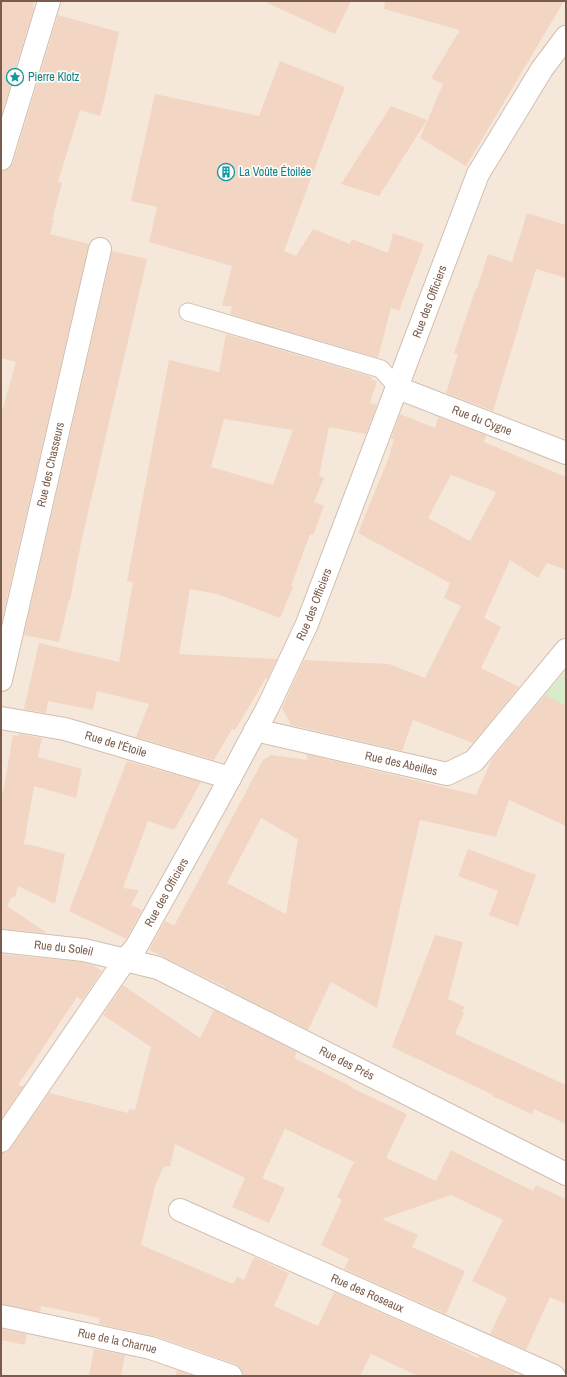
<svg xmlns="http://www.w3.org/2000/svg" width="567" height="1377" viewBox="0 0 567 1377" font-family="'Archivo Narrow',sans-serif">
<style>
.residential{fill:#f5e8da}
.green{fill:#d8ecc9}
.building{fill:#f3d5c3;fill-rule:evenodd}
.lines{fill:none;stroke-linecap:round;stroke-linejoin:round}
.lane-casing{stroke:#d1beb0;stroke-width:19}
.street-casing{stroke:#d1beb0;stroke-width:24}
.lane{stroke:#fff;stroke-width:17}
.street{stroke:#fff;stroke-width:22}
.labels{text-anchor:middle;stroke-width:3.5;stroke-linejoin:round;paint-order:stroke}
.culture-label{font-size:12px;fill:#0d838f;stroke:#fffaf3;text-anchor:start}
.street-label{font-size:12px;fill:#7a5c4d;stroke:#fffaf3}
</style>
<rect width="100%" height="100%" fill="#fdf6ec"/>
<rect class="residential" x="1" y="1" width="565" height="1375"/>
<path class="green" d="M566 671V712L561 704 544 695Z"/>
<g class="building">
<path d="M1 1H34L33 7 34 8 1 116Z"/>
<path d="M263 1H351L335 34Z"/>
<path d="M385 1H564L466 166 420 138 443 84 431 78 460 30 384 9Z"/>
<path d="M58 15 119 32 105 97 100 116 80 110 58 182 62 183 52 220H54L50 234 89 244 1 624V415L16 362 1 358V171L9 168 13 163Z"/>
<path d="M280 61 345 87 284 251 296 256 313 229 350 244 352 239 388 253 393 233 424 244 399 311 391 308 378 358 230 314 232 306H222L232 266 149 242 157 207 131 201 155 94 259 116Z"/>
<path d="M391 106 427 120 379 196 341 184Z"/>
<path d="M527 213 566 225V278L536 269 493 411 446 393 458 354 454 353 476 288 477 289 488 254 512 262Z"/>
<path d="M112 251 147 259 81 543 70 600H69L59 642 24 635Z"/>
<path d="M226 334 372 377V380L377 381 370 403 377 405 366 434 329 427 319 476 324 478 314 502 324 506 313 535 310 534 291 586 293 587 280 618 217 594 190 589 179 654 277 659 267 680 266 678 235 730 232 729 214 760 136 737 149 704 97 691 93 710 48 701 46 713 24 709 39 643 119 662 133 582 127 581 169 360 219 372ZM224 419 293 430 273 485 211 467Z"/>
<path d="M400 414 435 428 438 417 486 435 484 442 566 477V570L547 563 538 578 510 560 484 618 501 627 481 668 519 687 473 743 413 720 402 751 291 725 282 708 304 660 389 664 425 678 461 606 444 598 450 583 358 533 391 452H390L394 439H391ZM451 475 496 492 470 541 428 518Z"/>
<path d="M545 695 566 706V826L509 800 496 837 420 820 377 1008 331 982 308 1030 225 988V987L149 950 165 921 174 926 263 760 271 755 308 760 306 754 476 795 492 759ZM261 818 298 839 286 914 227 883Z"/>
<path d="M19 734 42 738 38 757 82 769 76 798 34 786 24 844 36 846 65 854 55 904 18 886 15 897H12L7 906 47 933 1 929V792L3 793 13 735 18 736Z"/>
<path d="M127 761 201 782 174 830 148 821 123 888 139 890 131 905 142 910 126 939 69 911Z"/>
<path d="M468 849 536 875 518 926 489 915 498 891 458 876Z"/>
<path d="M435 935 463 942 448 999 465 1007 462 1012 464 1013 455 1034 566 1085V1124L534 1109 532 1114 492 1096 493 1095 392 1047Z"/>
<path d="M1 954 82 962 93 965 102 971 82 1000 77 997 18 1085 24 1086 1 1119Z"/>
<path d="M123 985 200 1038 214 1010 297 1052 294 1058 351 1086 352 1088 407 1114 386 1158 436 1181 451 1150 533 1191 536 1185 566 1199V1304L550 1297 526 1350 490 1334 507 1298 472 1281 503 1220 451 1195 382 1219 418 1235 412 1247 465 1271 446 1314 344 1269 349 1259 321 1245 342 1200 337 1197 354 1162 285 1129 262 1178 285 1188 269 1223 232 1207 245 1178 175 1144 170 1167 164 1166 155 1186 141 1245 233 1284 237 1277 244 1280 254 1257 289 1273 274 1306 318 1326 334 1292 435 1337 478 1358 479 1356 516 1373 514 1375 516 1376H418L371 1354 360 1376H243L241 1368 235 1364 155 1336 99 1324 100 1318 41 1306 40 1312 1 1304V1153L7 1152 11 1148 49 1093 128 1113 129 1109 135 1110 151 1047 103 1015Z"/>
<path d="M1 1329 27 1334 25 1345 1 1340Z"/>
<path d="M94 1349 125 1355 121 1376H89Z"/>
<path d="M177 1370 193 1376H176Z"/>
</g>
<g class="lines">
<g class="lane-casing">
<path id="lane" d="M188 312 381 369 398 388"/>
</g>
<g class="street-casing">
<g id="street">
<path d="M1 159 49 1"/>
<path id="s1" d="M398 388 566 453"/>
<path id="s2" d="M1 680 100 249"/>
<path id="s3" d="M1 718 65 729 230 778"/>
<path id="s4" d="M255 730 447 774 474 761 566 650"/>
<path id="s5" d="M1 941 84 950 158 968 566 1174"/>
<path id="s6" d="M1 1141 125 960 136 947 217 802 268 707 307 624 478 174 542 69 566 37"/>
<path id="s7" d="M180 1210 554 1376"/>
<path id="s8" d="M1 1316 151 1348 231 1376"/>
</g>
</g>
<use href="#lane" class="lane"/>
<use href="#street" class="street"/>
</g>
<defs>
<g id="sight-ring" transform="scale(0.9)"><circle r="9.5" fill="#fffaf3" stroke="#0f9aa8" stroke-width="1.5"/><path d="M0-6L1.8-2.2L6-1.7L2.9 1.2L3.7 5.4L0 3.3L-3.7 5.4L-2.9 1.2L-6-1.7L-1.8-2.2Z" fill="#0f9aa8"/></g>
<g id="building-ring" transform="scale(0.9)"><circle r="9.5" fill="#fffaf3" stroke="#0f9aa8" stroke-width="1.5"/><path d="M-4-6H4V6H1V3H-1V6H-4ZM-2.5-4.3h1.7v1.8h-1.7ZM.8-4.3h1.7v1.8H.8ZM-2.5-1h1.7V.8h-1.7ZM.8-1h1.7V.8H.8Z" fill="#0f9aa8"/></g>
</defs>
<g fill-rule="evenodd">
<use href="#sight-ring" x="15" y="77"/>
<use href="#building-ring" x="226" y="172"/>
</g>
<g class="labels">
<g class="culture-label">
<text x="28" y="81">Pierre Klotz</text>
<text x="239" y="176">La Voûte Étoilée</text>
</g>
<g class="street-label">
<text dy="4" stroke="none"><textPath href="#s6" startOffset="947">Rue des Officiers</textPath></text>
<text dy="4" stroke="none"><textPath href="#s1" startOffset="90">Rue du Cygne</textPath></text>
<text dy="4" stroke="none"><textPath href="#s2" startOffset="221">Rue des Chasseurs</textPath></text>
<text dy="4" stroke="none"><textPath href="#s6" startOffset="623">Rue des Officiers</textPath></text>
<text dy="4" stroke="none"><textPath href="#s3" startOffset="118">Rue de l'Étoile</textPath></text>
<text dy="4" stroke="none"><textPath href="#s4" startOffset="150">Rue des Abeilles</textPath></text>
<text dy="4" stroke="none"><textPath href="#s6" startOffset="299">Rue des Officiers</textPath></text>
<text dy="4" stroke="none"><textPath href="#s5" startOffset="63">Rue du Soleil</textPath></text>
<text dy="4" stroke="none"><textPath href="#s5" startOffset="371">Rue des Prés</textPath></text>
<text dy="4" stroke="none"><textPath href="#s7" startOffset="205">Rue des Roseaux</textPath></text>
<text dy="4" stroke="none"><textPath href="#s8" startOffset="119">Rue de la Charrue</textPath></text>
</g>
</g>
<rect width="567" height="1377" fill="none" stroke="#7a5c4d" stroke-width="4"/>
</svg>
